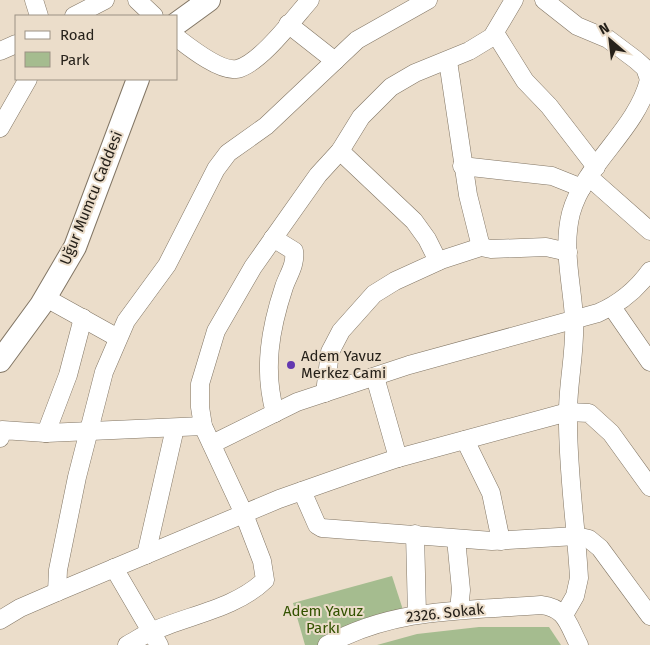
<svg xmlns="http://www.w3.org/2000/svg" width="650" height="645" viewBox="0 0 650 645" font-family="'Fira Sans',sans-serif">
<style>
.green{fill:#a5bc8f}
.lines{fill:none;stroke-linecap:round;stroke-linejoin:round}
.minor-casing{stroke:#827665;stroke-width:19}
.major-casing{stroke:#827665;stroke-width:24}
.minor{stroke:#fff;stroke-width:18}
.major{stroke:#fff;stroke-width:22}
.poi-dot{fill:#6338b0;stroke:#ebddca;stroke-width:2}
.labels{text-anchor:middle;stroke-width:4;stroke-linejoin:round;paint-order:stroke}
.street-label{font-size:15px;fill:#26211a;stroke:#ebddca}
.poi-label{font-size:15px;fill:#26211a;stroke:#ebddca;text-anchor:start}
.park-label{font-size:15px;fill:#335200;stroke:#ebddca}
</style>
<rect width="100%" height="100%" fill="#ebddca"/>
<g class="green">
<path d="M392 576 404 613 326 645H305L293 603Z"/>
<path d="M479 627H549L561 645H377L417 634Z"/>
</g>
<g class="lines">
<g class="minor-casing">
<g id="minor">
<path d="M34 0 39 16"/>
<path d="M137 0 154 16"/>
<path d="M544 0 577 26 608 39 636 60 645 68 650 82"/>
<path d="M74 16 105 0"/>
<path d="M288 24 335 61"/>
<path d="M495 33 525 81 549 106 596 167"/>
<path d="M176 37C189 47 220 72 237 69 260 64 294 18 310 0"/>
<path d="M0 51 16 44"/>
<path d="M448 61 468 195 481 247"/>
<path d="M0 128 28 79"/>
<path d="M340 151 414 221 427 239 438 261"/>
<path d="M462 166 552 176 582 188"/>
<path d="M589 177 650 231"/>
<path d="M273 238 294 251C296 265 288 275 284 287 270 329 263 370 275 413"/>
<path d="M46 298 118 338"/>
<path d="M612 307 650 362"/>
<path d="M375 377 398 458"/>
<path d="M325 393 330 352 341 331 374 294 395 281 441 260 481 247 491 249 546 247 568 252"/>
<path d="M46 433 68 375 83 318"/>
<path d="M0 438 2 430 46 433 203 426"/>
<path d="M465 440 491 493 501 541"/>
<path d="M212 444 297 402 409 365 598 313C619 304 637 289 650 271"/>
<path d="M302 491 317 525 322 528 492 541 576 536 589 539 600 548 650 616"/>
<path d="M415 534 417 614"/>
<path d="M456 539 461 590 459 610"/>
<path d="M146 555 175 428"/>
<path d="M114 568 159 645"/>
<path d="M57 592 58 570 77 477 104 372 126 321 167 265 216 169 228 153 266 126 357 40 428 0"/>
<path d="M564 615 575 596 579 578C576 523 567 468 568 412 568 381 576 349 574 318 572 283 562 248 571 213 585 163 636 131 649 80"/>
<path d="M0 620 20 608 57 592 279 499 353 473 398 458 568 412 589 413 611 433 650 487"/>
<path d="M127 645C135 641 143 635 151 632 188 615 235 609 265 580L262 561 244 514 203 426 200 407V384L216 331 253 267 318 175 340 151 361 117 391 87 415 73 469 51 492 37 514 0"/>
<path d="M327 645C396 607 465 611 541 605 567 608 568 625 579 645"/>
</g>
</g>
<g class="major-casing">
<g id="major">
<path d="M176 24 209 0"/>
<path d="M0 361 41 305 75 247 138 79"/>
</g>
</g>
<use href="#minor" class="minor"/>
<use href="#major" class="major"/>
</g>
<circle class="poi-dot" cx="291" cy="365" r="5"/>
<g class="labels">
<g class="street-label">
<text transform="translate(91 198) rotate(-68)" y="5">Uğur Mumcu Caddesi</text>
<text transform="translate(445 613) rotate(-6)" y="5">2326. Sokak</text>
</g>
<g class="poi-label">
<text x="301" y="361">Adem Yavuz<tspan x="301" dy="17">Merkez Cami</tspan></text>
</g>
<g class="park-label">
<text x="323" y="616">Adem Yavuz<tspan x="323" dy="17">Parkı</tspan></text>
</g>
</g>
<rect x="15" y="15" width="162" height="65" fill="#ebddca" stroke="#9c9284"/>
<rect x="25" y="31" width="25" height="8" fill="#ffffff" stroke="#9c9284"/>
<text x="60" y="40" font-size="15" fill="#26211a">Road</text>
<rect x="25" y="52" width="25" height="15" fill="#a5bc8f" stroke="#9c9284"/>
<text x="60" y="65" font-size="15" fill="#26211a">Park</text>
<g transform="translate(610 40) rotate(332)" stroke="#ebddca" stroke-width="4" paint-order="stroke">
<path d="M0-4L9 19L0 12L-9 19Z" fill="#26211a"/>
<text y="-8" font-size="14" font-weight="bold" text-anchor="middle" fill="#26211a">N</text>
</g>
</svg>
